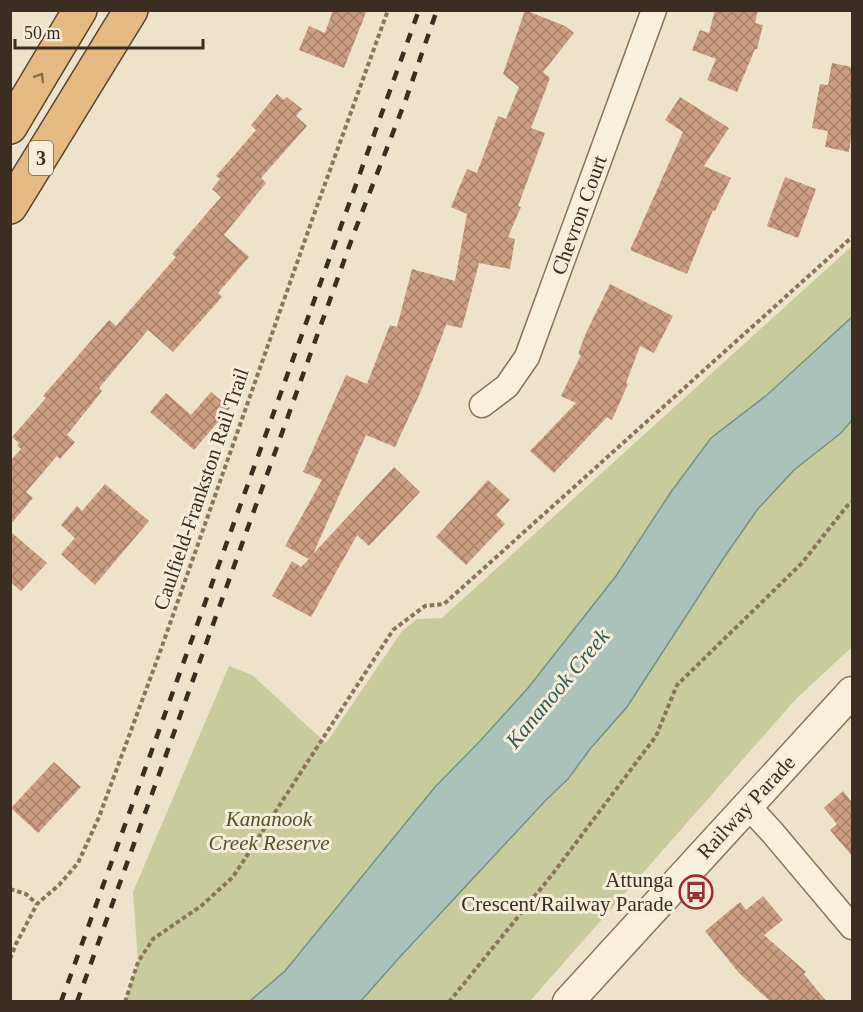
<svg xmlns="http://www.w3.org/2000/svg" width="863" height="1012" viewBox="0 0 863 1012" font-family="Georgia,serif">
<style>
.park{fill:#c8cc9d}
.water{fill:#aac2ba;stroke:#719188;stroke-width:1.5}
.building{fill:url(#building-cross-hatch)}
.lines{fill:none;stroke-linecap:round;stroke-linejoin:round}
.minor-casing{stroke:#8a745e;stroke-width:27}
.tertiary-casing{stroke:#8a745e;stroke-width:33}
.trunk-casing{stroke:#594332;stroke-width:36}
.path{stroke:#8a745e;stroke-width:4;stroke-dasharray:4.5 3;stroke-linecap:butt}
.minor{stroke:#f8efdd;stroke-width:24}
.tertiary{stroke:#f8efdd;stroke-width:30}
.trunk{stroke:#e4ba82;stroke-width:33}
.rail{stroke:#3b2d21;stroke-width:4.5;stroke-dasharray:10 10;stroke-linecap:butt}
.oneway{stroke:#876c4d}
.labels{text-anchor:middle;stroke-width:6;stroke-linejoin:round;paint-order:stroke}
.shield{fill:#f5ecd9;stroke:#736658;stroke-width:1.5}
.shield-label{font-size:20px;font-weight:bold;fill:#3b2d21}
.street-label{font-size:21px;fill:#3b2d21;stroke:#f5ecd9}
.park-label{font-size:21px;font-style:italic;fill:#4d5729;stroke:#f5ecd9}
.poi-label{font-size:21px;fill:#3b2d21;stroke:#f5ecd9;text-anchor:end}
.water-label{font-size:22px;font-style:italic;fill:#315a56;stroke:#f5ecd9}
</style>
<defs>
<pattern id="building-cross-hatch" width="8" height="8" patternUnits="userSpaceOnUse" patternTransform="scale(1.5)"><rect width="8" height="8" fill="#cb9d81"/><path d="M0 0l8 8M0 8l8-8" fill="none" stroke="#a68069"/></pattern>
</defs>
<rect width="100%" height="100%" fill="#eee2ca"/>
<g class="park">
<path d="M852 246V317L767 395 711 438 671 492 616 576 528 688 481 740 435 787 285 971 250 1001 125 1002 138 962 133 892 229 666 252 675 326 743 402 631 417 619 442 618Z"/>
<path d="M852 420V647L796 699 530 1001 361 1002 398 959 546 800 568 779 590 749 627 707 723 559 757 510 794 470 841 433Z"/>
</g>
<path class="water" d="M852 317V420L841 433 794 470 757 510 723 559 627 707 590 749 568 779 546 800 398 959 361 1001H250L285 971 435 787 481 740 528 688 616 576 671 492 711 438 767 395Z"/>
<g class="building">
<path d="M333 10H367L344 68 299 50 309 26 325 33Z"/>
<path d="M525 10 565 26 574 33 543 72 550 78 531 128 545 133 518 206 521 207 508 237 515 239 510 269 479 263 462 328 447 325 448 320 421 391 395 447 366 435 313 554 394 467 420 492 369 546 357 535 311 617 272 596 292 561 301 567 309 559 285 546 322 480 303 472 346 375 367 384 390 325 397 327 412 269 455 281 467 214 451 207 467 169 477 173 498 116 506 119 519 87 503 74Z"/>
<path d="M715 10H758L755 23 763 25 757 49H755L737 92 707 80 716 59 692 50 700 30 709 33Z"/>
<path d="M832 63 852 67V132L849 152 825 147 828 131 812 128 820 84 828 85Z"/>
<path d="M277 94 284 100 287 97 302 109 296 116 307 126 261 178 266 183 224 235 249 257 218 293 222 297 173 352 148 330 99 388 102 391 67 435 75 442 60 459 57 456 26 492 33 498 10 525V461L21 449 17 445 19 443 12 437 46 398 43 396 109 320 116 326 176 257 172 254 221 197 212 189 220 179 216 176 256 130 251 125Z"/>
<path d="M680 97 729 128 704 166 731 178 715 211 713 210 687 274 630 250 683 132 665 120Z"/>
<path d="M785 177 816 189 798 238 767 226Z"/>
<path d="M610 284 673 316 654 353 640 346 626 383 628 384 612 420 607 417 554 473 530 451 576 403 561 396 581 355 578 354 586 333Z"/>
<path d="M211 392 230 408 194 450 150 412 166 393 191 415Z"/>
<path d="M488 480 510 500 496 515 505 524 466 565 436 537Z"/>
<path d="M105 484 149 521 95 585 61 554 75 538 61 525 77 506 82 511Z"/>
<path d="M10 531 47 563 21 591 10 582Z"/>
<path d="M54 762 81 787 38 833 11 808Z"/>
<path d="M843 791 852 802V856L830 830 837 824 824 808Z"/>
<path d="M763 896 783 920 764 935 806 972 804 974 827 1002H771L739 973 705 931 740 902 746 910Z"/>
</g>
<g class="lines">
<g class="minor-casing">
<g id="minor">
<path d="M482 405 507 386 527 357 654 10"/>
<path d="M747 805 772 832 852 927"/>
</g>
</g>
<g class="tertiary-casing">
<path id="tertiary" d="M568 1002 852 692"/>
</g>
<g class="trunk-casing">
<g id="trunk">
<path d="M10 127 80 10"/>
<path d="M10 207 131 10"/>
</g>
</g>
<g class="path">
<path d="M10 889 26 894 37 904"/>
<path d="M10 959 16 944 37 904 59 885 78 863 99 817 160 652 317 206 388 10"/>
<path d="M125 1002 138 962 153 939 201 906 233 877 393 630 425 606 444 604 852 237"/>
<path d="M449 1002 551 876 656 736 677 685 802 563 847 506 852 502"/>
</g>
<use href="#minor" class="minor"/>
<use href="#tertiary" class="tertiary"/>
<use href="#trunk" class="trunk"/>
<g class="rail">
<path d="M61 1002 419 10"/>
<path d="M77 1002 354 233 406 99 437 10"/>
</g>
</g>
<defs><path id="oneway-chevron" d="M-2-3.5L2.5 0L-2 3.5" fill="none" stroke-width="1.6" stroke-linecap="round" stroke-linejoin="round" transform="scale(1.5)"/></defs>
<use class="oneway" href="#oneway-chevron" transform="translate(40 77) rotate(-59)"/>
<defs>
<g id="bus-ring" transform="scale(1.725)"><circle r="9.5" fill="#f5ecd9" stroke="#983034" stroke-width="1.5"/><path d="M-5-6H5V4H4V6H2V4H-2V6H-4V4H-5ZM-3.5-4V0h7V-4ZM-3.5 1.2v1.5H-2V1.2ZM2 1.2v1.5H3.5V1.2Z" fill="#983034"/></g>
</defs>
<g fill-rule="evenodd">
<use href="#bus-ring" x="696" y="892"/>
</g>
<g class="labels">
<rect class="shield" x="29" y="141" width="24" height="34" rx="4.5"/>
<g class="shield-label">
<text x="41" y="165">3</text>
</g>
<g class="street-label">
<text transform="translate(579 215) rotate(-70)" y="7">Chevron Court</text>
<text transform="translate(201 489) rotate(-71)" y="7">Caulfield-Frankston Rail Trail</text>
<text transform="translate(746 807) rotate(-47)" y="7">Railway Parade</text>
</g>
<g class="park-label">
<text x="269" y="826">Kananook<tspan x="269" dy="24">Creek Reserve</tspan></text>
</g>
<g class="poi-label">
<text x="673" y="887">Attunga<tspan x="673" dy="24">Crescent/Railway Parade</tspan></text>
</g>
<g class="water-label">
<text transform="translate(557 688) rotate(-50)" y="8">Kananook Creek</text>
</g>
</g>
<rect width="863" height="1012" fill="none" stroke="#3b2d21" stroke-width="24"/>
<path d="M15 39v9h188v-9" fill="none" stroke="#3b2d21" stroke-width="3"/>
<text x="24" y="39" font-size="18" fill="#3b2d21" stroke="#f5ecd9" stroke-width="4.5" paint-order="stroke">50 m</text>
</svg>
